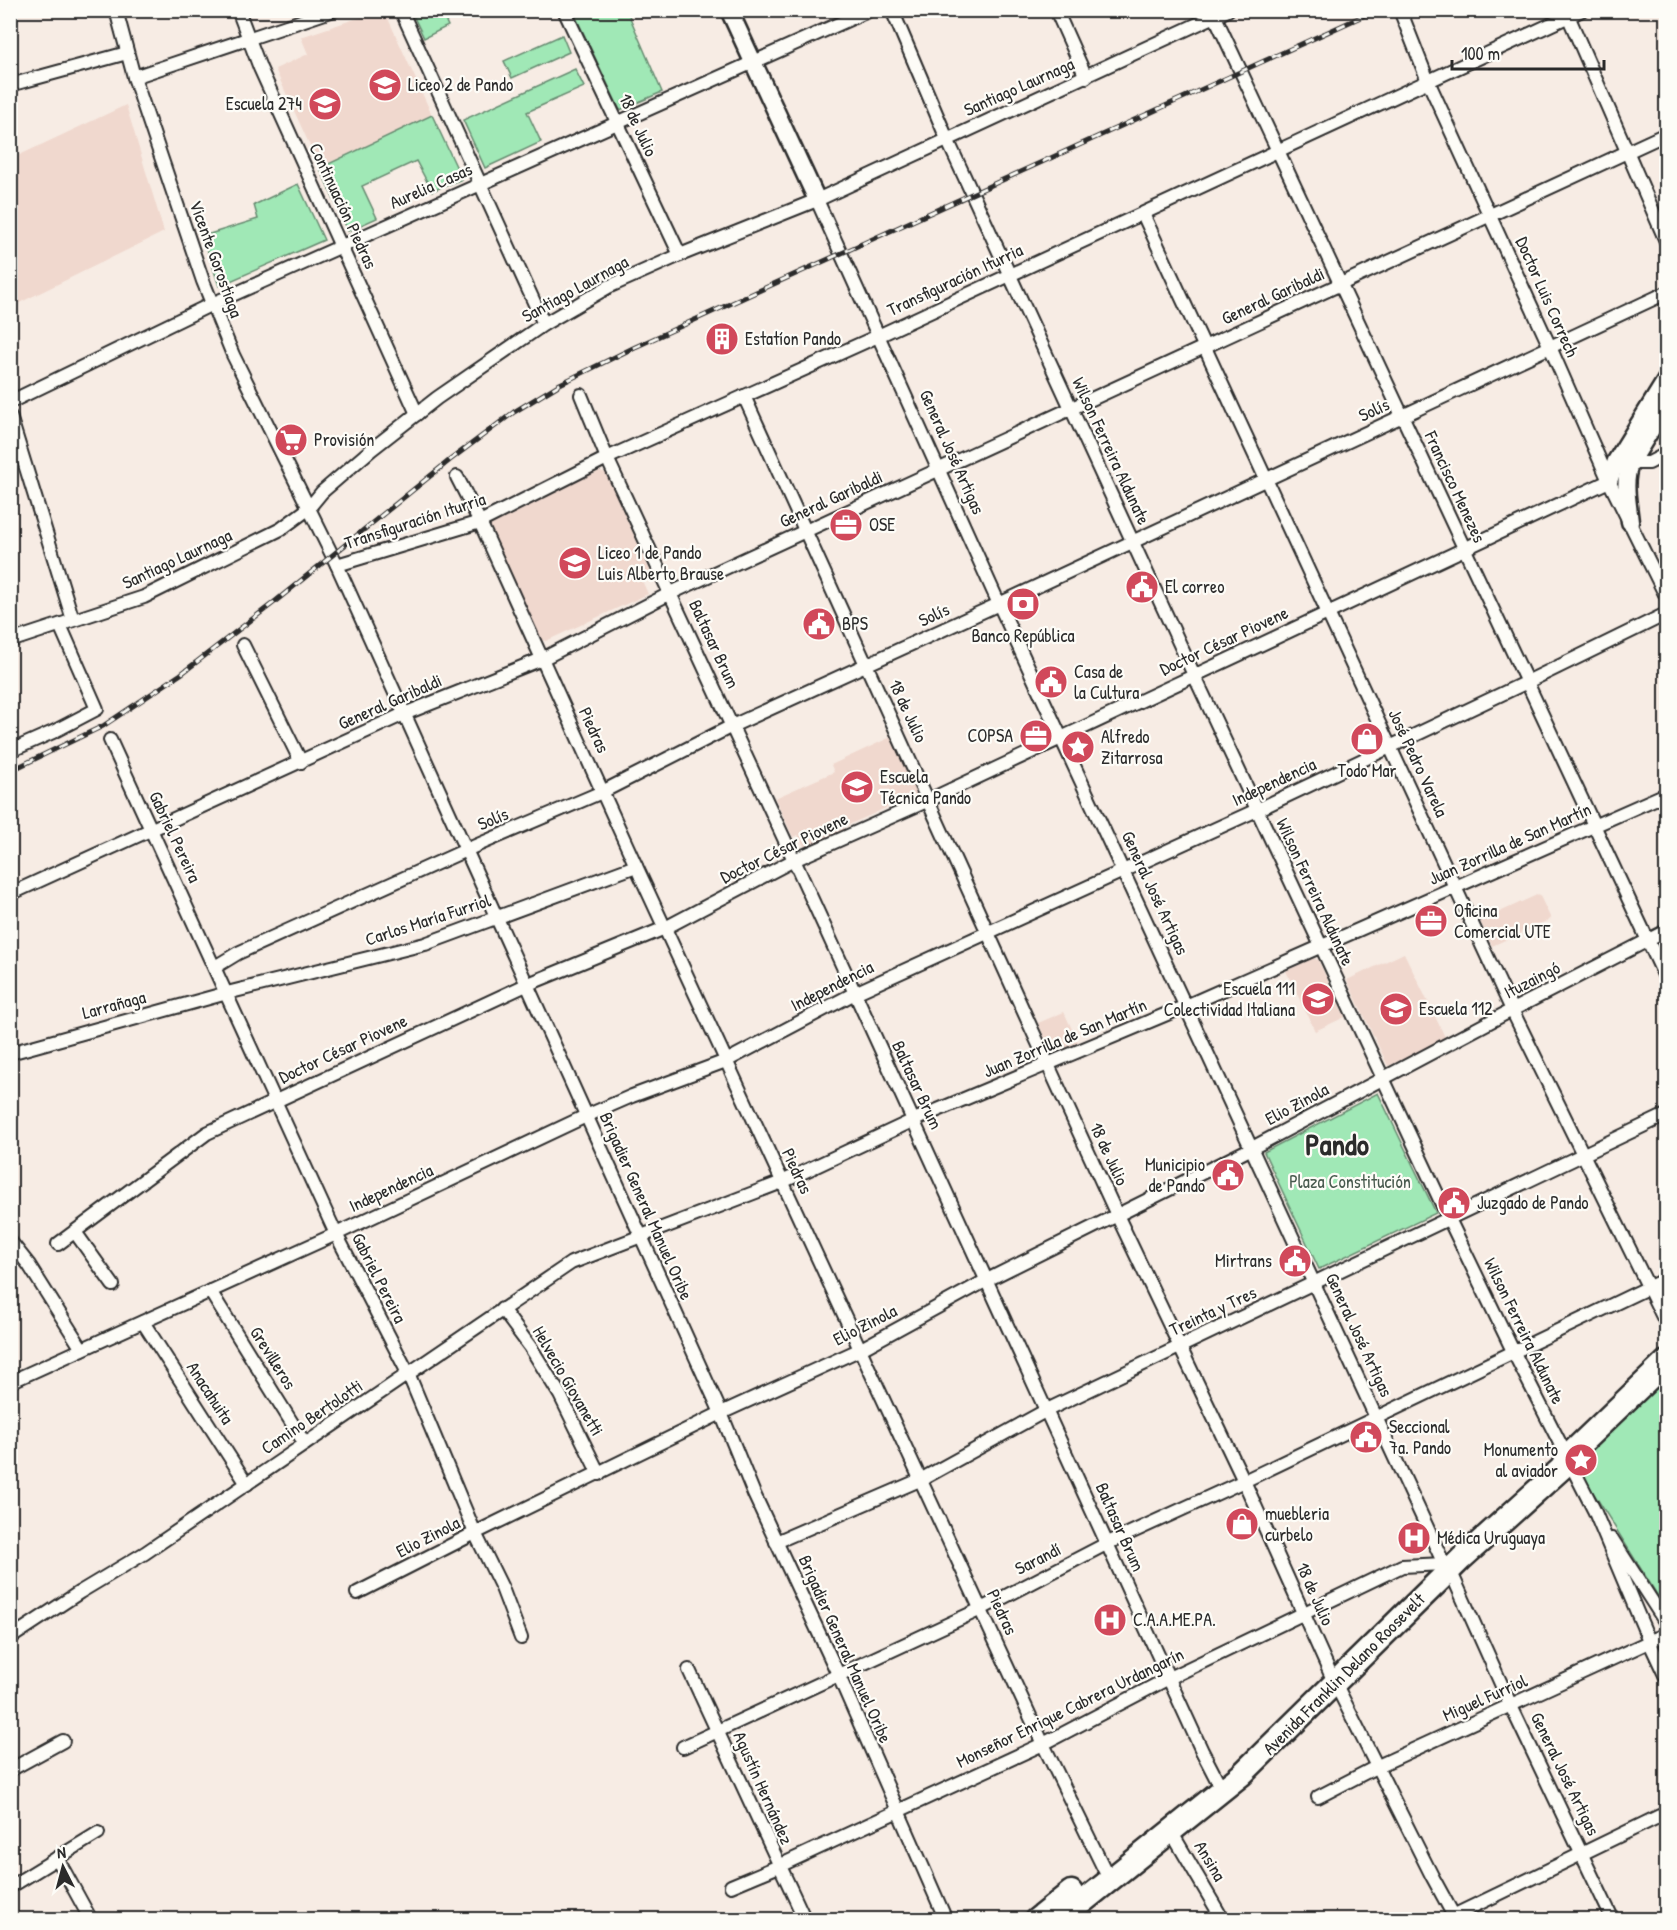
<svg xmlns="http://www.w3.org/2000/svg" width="1677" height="1930" viewBox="0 0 1677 1930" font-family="'Patrick Hand',sans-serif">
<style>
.built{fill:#f0d8ce}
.green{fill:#a0e8b6;stroke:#668a70;stroke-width:1.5}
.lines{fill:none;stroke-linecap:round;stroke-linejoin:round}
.street-casing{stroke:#2b2b2b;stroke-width:16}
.secondary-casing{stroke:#2b2b2b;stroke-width:21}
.highway-casing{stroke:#2b2b2b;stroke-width:27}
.street{stroke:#fdfcf7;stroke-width:12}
.secondary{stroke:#fdfcf7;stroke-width:16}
.highway{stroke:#fdfcf7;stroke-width:22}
.rail-casing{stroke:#2b2b2b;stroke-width:5}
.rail{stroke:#fdfcf7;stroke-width:3;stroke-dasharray:9;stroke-linecap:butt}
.labels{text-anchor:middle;stroke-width:4.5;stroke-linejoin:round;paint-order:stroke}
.poi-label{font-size:18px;fill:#2b2b2b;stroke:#fdfcf7;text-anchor:start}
.street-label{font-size:18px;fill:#2b2b2b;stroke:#fdfcf7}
.park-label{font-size:18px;fill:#485a4e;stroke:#fdfcf7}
.town-label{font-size:30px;font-weight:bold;fill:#2b2b2b;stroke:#fdfcf7}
</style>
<rect width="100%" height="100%" fill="#f7ece4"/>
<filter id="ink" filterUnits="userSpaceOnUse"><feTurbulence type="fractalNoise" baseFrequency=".0167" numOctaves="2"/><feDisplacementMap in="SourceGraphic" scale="12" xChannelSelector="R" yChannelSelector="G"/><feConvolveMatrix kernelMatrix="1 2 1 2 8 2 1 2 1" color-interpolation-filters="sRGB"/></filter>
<g filter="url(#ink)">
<g class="built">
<path d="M379 11 386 14 432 115 320 168 275 69 308 54 301 37Z"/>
<path d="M126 105 164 232 11 307V159Z"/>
<path d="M600 471 606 473 650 571 640 576 648 594 546 641 540 640 488 526 489 521Z"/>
<path d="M891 737 917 794 844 827 845 830 805 848 798 835 793 837 775 798 834 772 831 765Z"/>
<path d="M1539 894 1551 919 1492 946 1480 921Z"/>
<path d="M1404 953 1446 1039 1388 1066 1347 980Z"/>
<path d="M1313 958 1318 960 1345 1017 1315 1031 1286 971Z"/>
<path d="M1064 1012 1078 1042 1052 1053 1038 1023Z"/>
</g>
<g class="green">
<path d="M411 11H441L448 26 424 38Z"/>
<path d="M573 11H633L628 13 662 92 620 110Z"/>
<path d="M562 35 569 52 512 78 504 61Z"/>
<path d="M575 69 584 87 527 112 541 142 485 168 463 120Z"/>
<path d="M432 115 462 179 432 191 416 161 362 186 377 218 348 231 320 168Z"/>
<path d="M298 184 324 240 219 286 203 236 258 219 254 205Z"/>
<path d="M1378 1093 1436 1213 1319 1269 1264 1152Z"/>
<path d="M1666 1366V1609L1571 1457Z"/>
</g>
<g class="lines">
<g class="street-casing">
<g id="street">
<path d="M116 10 134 77 203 281 233 355 337 565 721 1413 754 1494 838 1674 946 1920"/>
<path d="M238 10 260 68 417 414"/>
<path d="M401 10 544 324"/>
<path d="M564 10 680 255"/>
<path d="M892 10 947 139 1194 675 1449 1219 1513 1351 1594 1510 1650 1643 1666 1677"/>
<path d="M1056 10 1086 77"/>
<path d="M1212 10 1666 979"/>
<path d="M1400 10 1428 81 1550 347 1609 481 1666 596"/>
<path d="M1566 11 1666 241"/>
<path d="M134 77 334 10"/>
<path d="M10 85 127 53"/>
<path d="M817 200 999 604 1444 1564 1450 1570 1511 1706 1613 1920"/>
<path d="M1143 214 1512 1010 1666 1323"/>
<path d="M581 395 607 458 794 860 1202 1751 1216 1778 1224 1789"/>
<path d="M744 396 1033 1032 1117 1215 1244 1481 1331 1675 1432 1876 1456 1920"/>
<path d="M10 402 212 304 870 10"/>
<path d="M10 416 73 620"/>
<path d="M1625 463H1649L1666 454"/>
<path d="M457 477 480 522 636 866 1043 1744 1109 1879"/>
<path d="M337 565 480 522 607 458 878 336 1582 10"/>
<path d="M10 641 144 597 281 529 308 509 322 492 372 449 437 398 544 324 608 287 680 255 817 200 1228 10"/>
<path d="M243 645 301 762"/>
<path d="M110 740 336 1234 408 1373 475 1533 502 1588 521 1638"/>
<path d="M10 751 53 732 97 709 60 625"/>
<path d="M10 894 404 714 542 659 671 593 1666 134"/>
<path d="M215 967 238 953 466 850 602 792 732 726 999 604 1666 293"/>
<path d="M10 1053 227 993 425 944 636 866"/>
<path d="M75 1232 113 1285"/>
<path d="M10 1241 29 1265 82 1349"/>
<path d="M58 1244 207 1133 526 985 665 928 794 860 929 800 1609 481"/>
<path d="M210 1291 305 1444"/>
<path d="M502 1309 531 1348 560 1395 599 1474"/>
<path d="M143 1322 247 1484"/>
<path d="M10 1382 336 1234 586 1116 632 1096 726 1061 855 993 1257 810 1527 682 1666 614"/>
<path d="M1612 1539 1666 1623"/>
<path d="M776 1542 922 1479 1047 1410 1666 1115"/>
<path d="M357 1593 475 1533 721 1413 861 1349 987 1280 1252 1148 1512 1010 1666 931"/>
<path d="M10 1638 80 1592 145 1553 571 1263 782 1182 914 1120 1186 1006 1666 794"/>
<path d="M689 1670 805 1920"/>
<path d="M683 1747 981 1609 1108 1543 1244 1481 1666 1279"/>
<path d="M10 1770 63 1741"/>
<path d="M1318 1797 1378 1766 1666 1634"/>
<path d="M1169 1828 1223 1920"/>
<path d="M57 1858 91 1920"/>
<path d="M731 1886 779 1866 1043 1744 1169 1678 1402 1566 1444 1564"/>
<path d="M10 1887 98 1833"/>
<path d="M1453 1916 1666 1813"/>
</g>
</g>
<g class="secondary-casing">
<g id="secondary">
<path d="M729 10 817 200"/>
<path d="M1609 481 1616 461 1666 380"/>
<path d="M1630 522C1628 502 1623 483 1630 464L1666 405"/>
</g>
</g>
<g class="highway-casing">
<g id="highway">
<path d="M1036 1920 1071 1892"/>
<path d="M1060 1920 1241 1775 1461 1559 1562 1468 1567 1457 1666 1362"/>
</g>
</g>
<use href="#street" class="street"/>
<use href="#secondary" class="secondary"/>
<use href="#highway" class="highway"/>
<g class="rail-casing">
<path id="rail" d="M10 771 103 726 181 674 272 604 450 460 514 412 560 384 633 348 1376 10"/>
</g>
<use href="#rail" class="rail"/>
</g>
</g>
<defs>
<g id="school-disc" transform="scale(1.725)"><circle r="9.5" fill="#d1495b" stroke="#fdfcf7"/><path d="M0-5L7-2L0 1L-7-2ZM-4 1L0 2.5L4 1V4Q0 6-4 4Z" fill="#fff"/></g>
<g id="building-disc" transform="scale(1.725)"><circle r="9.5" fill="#d1495b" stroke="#fdfcf7"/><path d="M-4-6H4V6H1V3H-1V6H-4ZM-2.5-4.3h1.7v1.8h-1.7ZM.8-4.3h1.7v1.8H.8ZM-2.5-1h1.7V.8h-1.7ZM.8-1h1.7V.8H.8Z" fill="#fff"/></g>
<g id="supermarket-disc" transform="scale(1.725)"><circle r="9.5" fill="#d1495b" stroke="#fdfcf7"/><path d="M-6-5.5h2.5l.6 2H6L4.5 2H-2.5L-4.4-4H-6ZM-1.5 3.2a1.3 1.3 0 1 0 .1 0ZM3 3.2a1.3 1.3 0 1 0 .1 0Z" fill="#fff"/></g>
<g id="office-disc" transform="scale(1.725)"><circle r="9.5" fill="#d1495b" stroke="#fdfcf7"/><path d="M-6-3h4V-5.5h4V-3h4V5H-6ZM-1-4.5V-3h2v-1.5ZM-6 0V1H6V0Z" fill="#fff"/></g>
<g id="civic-disc" transform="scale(1.725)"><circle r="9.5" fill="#d1495b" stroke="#fdfcf7"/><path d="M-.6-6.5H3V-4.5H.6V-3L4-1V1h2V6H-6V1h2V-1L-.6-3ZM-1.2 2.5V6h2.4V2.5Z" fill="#fff"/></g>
<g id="bank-disc" transform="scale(1.725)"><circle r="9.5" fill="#d1495b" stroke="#fdfcf7"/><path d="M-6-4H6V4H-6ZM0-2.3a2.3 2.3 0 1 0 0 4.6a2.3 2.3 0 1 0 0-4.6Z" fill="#fff"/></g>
<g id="shop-disc" transform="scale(1.725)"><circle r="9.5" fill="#d1495b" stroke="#fdfcf7"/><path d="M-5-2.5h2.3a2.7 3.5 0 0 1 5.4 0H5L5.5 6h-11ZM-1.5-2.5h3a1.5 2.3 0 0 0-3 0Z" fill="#fff"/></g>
<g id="sight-disc" transform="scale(1.725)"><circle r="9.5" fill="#d1495b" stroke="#fdfcf7"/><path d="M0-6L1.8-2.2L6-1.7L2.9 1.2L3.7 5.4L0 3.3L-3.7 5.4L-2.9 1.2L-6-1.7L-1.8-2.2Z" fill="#fff"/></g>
<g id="hospital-disc" transform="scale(1.725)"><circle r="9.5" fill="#d1495b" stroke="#fdfcf7"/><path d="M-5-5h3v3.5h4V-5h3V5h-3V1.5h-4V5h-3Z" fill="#fff"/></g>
</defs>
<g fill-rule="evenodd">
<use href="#school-disc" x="385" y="85"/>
<use href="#school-disc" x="325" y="104"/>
<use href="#building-disc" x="722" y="339"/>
<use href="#supermarket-disc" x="291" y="440"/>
<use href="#office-disc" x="846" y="525"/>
<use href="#school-disc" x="575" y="563"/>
<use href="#civic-disc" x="1142" y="587"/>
<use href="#bank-disc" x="1023" y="604"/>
<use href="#civic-disc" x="819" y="624"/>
<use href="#civic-disc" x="1051" y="682"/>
<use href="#office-disc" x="1036" y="736"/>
<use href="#shop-disc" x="1367" y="739"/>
<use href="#sight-disc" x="1078" y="747"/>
<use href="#school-disc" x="857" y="787"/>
<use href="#office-disc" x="1431" y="921"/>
<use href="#school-disc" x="1318" y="999"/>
<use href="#school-disc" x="1396" y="1009"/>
<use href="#civic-disc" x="1228" y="1175"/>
<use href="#civic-disc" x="1454" y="1203"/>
<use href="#civic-disc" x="1295" y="1261"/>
<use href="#civic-disc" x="1366" y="1437"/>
<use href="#sight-disc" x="1581" y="1460"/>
<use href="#shop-disc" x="1242" y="1524"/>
<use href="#hospital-disc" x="1414" y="1538"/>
<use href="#hospital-disc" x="1110" y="1620"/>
</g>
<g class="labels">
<g class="poi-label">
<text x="408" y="91">Liceo 2 de Pando</text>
<text x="302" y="110" text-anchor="end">Escuela 274</text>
<text x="745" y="345">Estatíon Pando</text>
<text x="314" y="446">Provisión</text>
<text x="869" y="531">OSE</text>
<text x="598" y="559">Liceo 1 de Pando<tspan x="598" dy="21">Luis Alberto Brause</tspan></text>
<text x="1165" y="593">El correo</text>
<text x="842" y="630">BPS</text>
<text x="1023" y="642" text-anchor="middle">Banco República</text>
<text x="1074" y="678">Casa de<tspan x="1074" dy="21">la Cultura</tspan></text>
<text x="1013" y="742" text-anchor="end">COPSA</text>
<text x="1101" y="743">Alfredo<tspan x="1101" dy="21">Zitarrosa</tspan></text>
<text x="1367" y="777" text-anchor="middle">Todo Mar</text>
<text x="880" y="783">Escuela<tspan x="880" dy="21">Técnica Pando</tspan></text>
<text x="1454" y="917">Oficina<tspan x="1454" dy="21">Comercial UTE</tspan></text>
<text x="1295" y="995" text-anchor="end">Escuela 111<tspan x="1295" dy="21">Colectividad Italiana</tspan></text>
<text x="1419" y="1015">Escuela 112</text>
<text x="1205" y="1171" text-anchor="end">Municipio<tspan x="1205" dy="21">de Pando</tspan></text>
<text x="1477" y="1209">Juzgado de Pando</text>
<text x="1272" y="1267" text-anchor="end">Mirtrans</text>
<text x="1389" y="1433">Seccional<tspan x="1389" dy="21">7a. Pando</tspan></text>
<text x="1558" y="1456" text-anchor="end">Monumento<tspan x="1558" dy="21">al aviador</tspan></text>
<text x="1265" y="1520">muebleria<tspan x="1265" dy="21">curbelo</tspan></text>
<text x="1437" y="1544">Médica Uruguaya</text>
<text x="1133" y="1626">C.A.A.ME.PA.</text>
</g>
<g class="street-label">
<text transform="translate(1019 87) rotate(-24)" y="6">Santiago Laurnaga</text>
<text transform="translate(638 125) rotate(65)" y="6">18 de Julio</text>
<text transform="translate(431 186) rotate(-24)" y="6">Aurelia Casas</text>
<text transform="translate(343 206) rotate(65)" y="6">Continuación Piedras</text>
<text transform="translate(216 259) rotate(70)" y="6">Vicente Gorostiaga</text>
<text transform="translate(955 280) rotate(-25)" y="6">Transfiguración Iturria</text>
<text transform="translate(575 289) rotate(-29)" y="6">Santiago Laurnaga</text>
<text transform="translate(1273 296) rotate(-25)" y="6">General Garibaldi</text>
<text transform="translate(1547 297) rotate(66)" y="6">Doctor Luis Correch</text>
<text transform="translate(1374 410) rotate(-25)" y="6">Solís</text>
<text transform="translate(1111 451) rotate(65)" y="6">Wilson Ferreira Aldunate</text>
<text transform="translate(952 452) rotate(66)" y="6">General José Artigas</text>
<text transform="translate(1455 487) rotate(65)" y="6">Francisco Menezes</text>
<text transform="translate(831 499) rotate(-25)" y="6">General Garibaldi</text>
<text transform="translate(415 521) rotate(-18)" y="6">Transfiguración Iturria</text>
<text transform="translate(177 559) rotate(-25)" y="6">Santiago Laurnaga</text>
<text transform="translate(934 615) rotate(-25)" y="6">Solís</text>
<text transform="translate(1224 641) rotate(-25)" y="6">Doctor César Piovene</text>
<text transform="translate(714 644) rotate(65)" y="6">Baltasar Brum</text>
<text transform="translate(390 702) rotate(-24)" y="6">General Garibaldi</text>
<text transform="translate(908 711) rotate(65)" y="6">18 de Julio</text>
<text transform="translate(594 730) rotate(65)" y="6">Piedras</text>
<text transform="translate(1418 763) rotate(65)" y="6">José Pedro Varela</text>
<text transform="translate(1274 782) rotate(-25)" y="6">Independencia</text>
<text transform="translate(493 819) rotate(-23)" y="6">Solís</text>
<text transform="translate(175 837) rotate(65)" y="6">Gabriel Pereira</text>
<text transform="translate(1510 844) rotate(-24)" y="6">Juan Zorrilla de San Martín</text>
<text transform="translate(784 848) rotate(-26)" y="6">Doctor César Piovene</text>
<text transform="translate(1315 892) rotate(65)" y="6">Wilson Ferreira Aldunate</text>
<text transform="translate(1155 893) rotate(65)" y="6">General José Artigas</text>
<text transform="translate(428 920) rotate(-18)" y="6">Carlos María Furriol</text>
<text transform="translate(1532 980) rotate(-27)" y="6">Ituzaingó</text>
<text transform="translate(832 986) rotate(-27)" y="6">Independencia</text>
<text transform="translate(114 1005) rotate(-15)" y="6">Larrañaga</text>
<text transform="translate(1065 1038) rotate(-23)" y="6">Juan Zorrilla de San Martín</text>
<text transform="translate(343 1049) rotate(-25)" y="6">Doctor César Piovene</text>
<text transform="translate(917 1085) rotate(65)" y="6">Baltasar Brum</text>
<text transform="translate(1297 1104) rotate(-28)" y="6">Elio Zinola</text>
<text transform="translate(1109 1154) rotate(65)" y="6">18 de Julio</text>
<text transform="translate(797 1171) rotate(65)" y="6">Piedras</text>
<text transform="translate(391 1188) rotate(-25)" y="6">Independencia</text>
<text transform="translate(646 1206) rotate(66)" y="6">Brigadier General Manuel Oribe</text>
<text transform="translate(379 1278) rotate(63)" y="6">Gabriel Pereira</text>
<text transform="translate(1213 1311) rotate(-25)" y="6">Treinta y Tres</text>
<text transform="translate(865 1325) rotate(-27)" y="6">Elio Zinola</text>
<text transform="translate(1524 1331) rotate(64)" y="6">Wilson Ferreira Aldunate</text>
<text transform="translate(1359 1335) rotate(65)" y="6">General José Artigas</text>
<text transform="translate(273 1358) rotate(58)" y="6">Grevilleros</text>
<text transform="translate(568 1381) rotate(60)" y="6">Helvecio Giovanetti</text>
<text transform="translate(210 1393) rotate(57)" y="6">Anacahuita</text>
<text transform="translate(312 1417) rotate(-34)" y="6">Camino Bertolotti</text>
<text transform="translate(1120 1527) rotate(66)" y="6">Baltasar Brum</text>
<text transform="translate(428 1537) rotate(-27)" y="6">Elio Zinola</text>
<text transform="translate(1038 1559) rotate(-27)" y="6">Sarandí</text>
<text transform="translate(1315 1594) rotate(66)" y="6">18 de Julio</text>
<text transform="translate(1002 1612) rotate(65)" y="6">Piedras</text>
<text transform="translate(845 1649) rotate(66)" y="6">Brigadier General Manuel Oribe</text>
<text transform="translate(1344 1674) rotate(-45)" y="6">Avenida Franklin Delano Roosevelt</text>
<text transform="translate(1485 1698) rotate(-24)" y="6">Miguel Furriol</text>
<text transform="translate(1070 1708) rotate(-26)" y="6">Monseñor Enrique Cabrera Urdangarín</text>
<text transform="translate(1565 1774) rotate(64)" y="6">General José Artigas</text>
<text transform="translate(763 1788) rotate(66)" y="6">Agustín Hernández</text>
<text transform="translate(1210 1861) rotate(59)" y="6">Ansina</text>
</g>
<g class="park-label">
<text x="1350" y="1188">Plaza Constitución</text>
</g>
<g class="town-label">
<text x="1337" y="1155">Pando</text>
</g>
</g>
<rect width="1677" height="1930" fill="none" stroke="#fdfcf7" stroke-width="36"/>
<rect x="18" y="18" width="1641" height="1894" fill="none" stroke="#2b2b2b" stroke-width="2" filter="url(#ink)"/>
<g transform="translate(63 1867) rotate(354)" stroke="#fdfcf7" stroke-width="4.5" paint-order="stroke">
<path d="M0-4.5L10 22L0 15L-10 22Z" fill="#2b2b2b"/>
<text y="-9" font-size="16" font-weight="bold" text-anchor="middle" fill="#2b2b2b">N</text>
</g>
<path d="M1452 60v9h152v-9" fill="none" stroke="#2b2b2b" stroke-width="3"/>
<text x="1461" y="60" font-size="18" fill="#2b2b2b" stroke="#fdfcf7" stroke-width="4.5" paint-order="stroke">100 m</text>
</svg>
